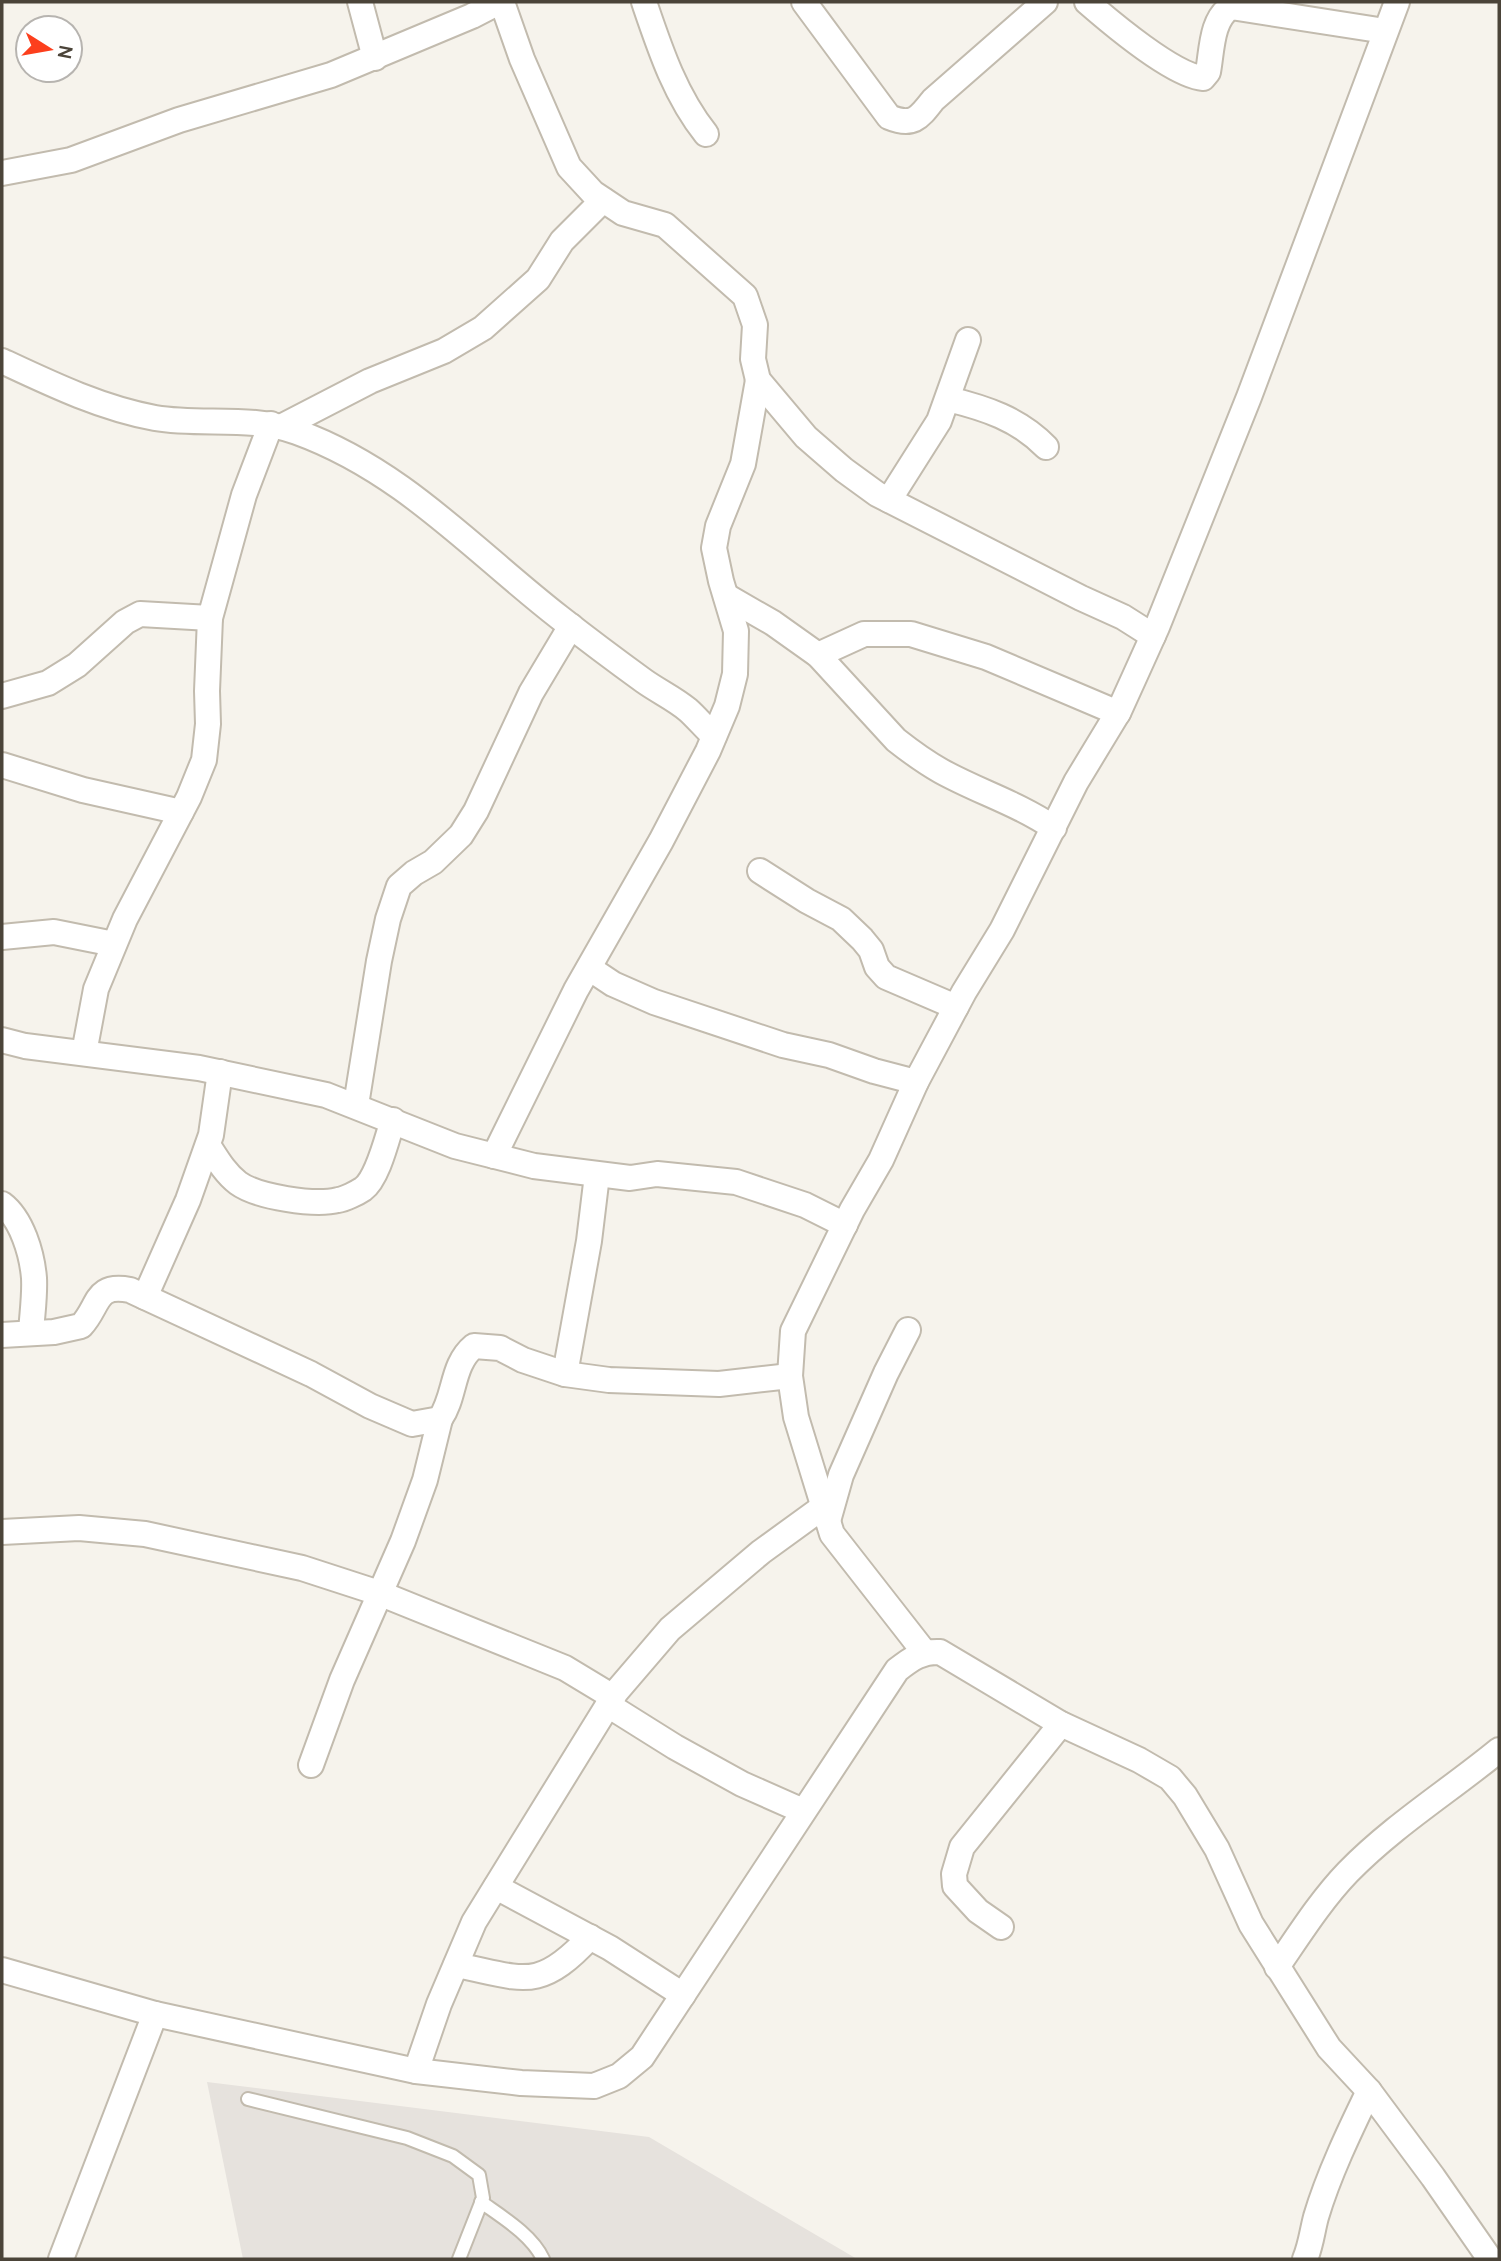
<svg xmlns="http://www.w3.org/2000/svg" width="1501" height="2261" viewBox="0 0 1501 2261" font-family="Cabin,sans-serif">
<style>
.industrial{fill:#e6e2dd}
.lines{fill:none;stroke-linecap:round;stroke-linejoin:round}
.service-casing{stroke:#c2bbae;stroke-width:16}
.minor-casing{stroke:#c2bbae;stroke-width:28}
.service{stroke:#fff;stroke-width:12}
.minor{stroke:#fff;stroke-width:24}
</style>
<rect width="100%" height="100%" fill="#f6f3ec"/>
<path class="industrial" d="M207 2082 649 2137 857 2259H243Z"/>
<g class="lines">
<g class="service-casing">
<g id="service">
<path d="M248 2099 407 2138 453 2156 479 2175 483 2198 459 2259"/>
<path d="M481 2202C502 2217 532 2235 543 2259"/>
</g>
</g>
<g class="minor-casing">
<g id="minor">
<path d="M360 2 375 58"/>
<path d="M502 2 522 59 569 167 593 193 623 213 665 225 745 296 755 325 753 359 758 380 806 437 844 470 877 494 1081 598 1123 617 1153 636"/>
<path d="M644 2C660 49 675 95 706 134"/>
<path d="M804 2 889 117C913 127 919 118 933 100L1045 2"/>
<path d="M1087 2C1110 22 1174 76 1203 78L1208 72C1212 51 1211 19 1231 7L1385 31"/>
<path d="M2 173 71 160 179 120 331 75 472 16 499 2"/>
<path d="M2 361C51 384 101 408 155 418 202 426 251 415 297 432 402 470 473 550 559 617 587 639 615 660 644 681 658 691 675 699 688 710 697 718 705 728 714 736"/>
<path d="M948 399C985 408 1019 419 1046 447"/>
<path d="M281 427 370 381 444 351 483 328 538 279 562 241 603 200"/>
<path d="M889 500 939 421 968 340"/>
<path d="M726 596 773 623 818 655 896 740C910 751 925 762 941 771 979 792 1017 803 1054 828"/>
<path d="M818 655 864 634H911L986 657 1118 713"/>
<path d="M2 696 48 683 77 665 125 622 140 614 210 618"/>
<path d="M2 765 83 790 181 812"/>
<path d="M760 871 807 901 841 919 862 939 871 950 877 967 886 977 956 1007"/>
<path d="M2 937 54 932 114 944"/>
<path d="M589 968 613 984 654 1002 783 1045 829 1055 874 1071 916 1082"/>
<path d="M2 1040 25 1046 199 1068 326 1095 455 1146 534 1166 630 1178 657 1174 736 1182 805 1205 845 1225"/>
<path d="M84 1053 96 989 125 919 189 797 204 760 208 724 207 691 210 618 244 495 271 424"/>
<path d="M356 1105 379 961 388 919 399 886 414 873 433 862 461 835 476 811 531 693 571 626"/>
<path d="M208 1145C217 1159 225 1173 238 1183 257 1197 315 1206 338 1200 345 1199 357 1193 363 1189 378 1178 387 1138 393 1120"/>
<path d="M494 1156 576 990 661 841 708 751 727 706 735 674 736 631 721 581 714 548 718 526 743 464 758 380"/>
<path d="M2 1204C22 1219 32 1254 34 1278 35 1296 32 1315 31 1333"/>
<path d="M145 1297 188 1200 211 1135 220 1072"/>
<path d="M2 1335 54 1332 81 1326C100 1306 94 1283 130 1290L311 1374 370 1406 412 1424 440 1419C456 1396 451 1365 474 1346L500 1348 523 1360 565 1374 609 1380 719 1384 790 1376"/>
<path d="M565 1374 589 1241 597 1175"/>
<path d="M828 1521 841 1475 886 1373 908 1330"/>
<path d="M2 1532 79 1528 145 1534 302 1568 379 1593 565 1668 613 1697"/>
<path d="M925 1653 832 1534 796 1417 790 1376 793 1331 852 1210 881 1160 916 1082 964 992 1002 930 1076 782 1119 711 1134 678 1157 627 1249 397 1397 2"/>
<path d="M608 1705 675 1747 742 1784 803 1811"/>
<path d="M311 1765 342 1680 403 1541 425 1480 440 1419"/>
<path d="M496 1887 610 1948 683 1995"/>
<path d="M1001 1927 978 1911 955 1886 954 1874 962 1847 1061 1724"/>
<path d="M456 1965C523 1978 538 1993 590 1937"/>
<path d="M1277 1967C1299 1935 1321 1900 1348 1872 1394 1825 1449 1791 1499 1750"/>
<path d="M2 1970 155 2014 416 2071 521 2083 594 2086 619 2076 642 2057 897 1670C911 1659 922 1651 940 1652L1061 1724 1139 1760 1170 1778 1185 1796 1217 1849 1251 1924 1329 2048 1369 2091 1433 2177 1490 2259"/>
<path d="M416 2071 439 2004 474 1922 616 1692 670 1629 761 1552 823 1507"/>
<path d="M61 2259 155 2014"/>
<path d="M1305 2259C1311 2245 1312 2232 1316 2217 1328 2176 1350 2130 1369 2091"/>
</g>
</g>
<use href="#service" class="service"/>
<use href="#minor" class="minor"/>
</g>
<rect width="1501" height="2261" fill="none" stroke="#4b4439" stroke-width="7"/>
<g transform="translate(49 49) rotate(101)"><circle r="33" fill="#ffffff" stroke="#b7b4b0" stroke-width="2"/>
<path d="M0-5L12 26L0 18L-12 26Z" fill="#fc3f1d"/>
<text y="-10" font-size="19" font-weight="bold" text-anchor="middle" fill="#4b4439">N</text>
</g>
</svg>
